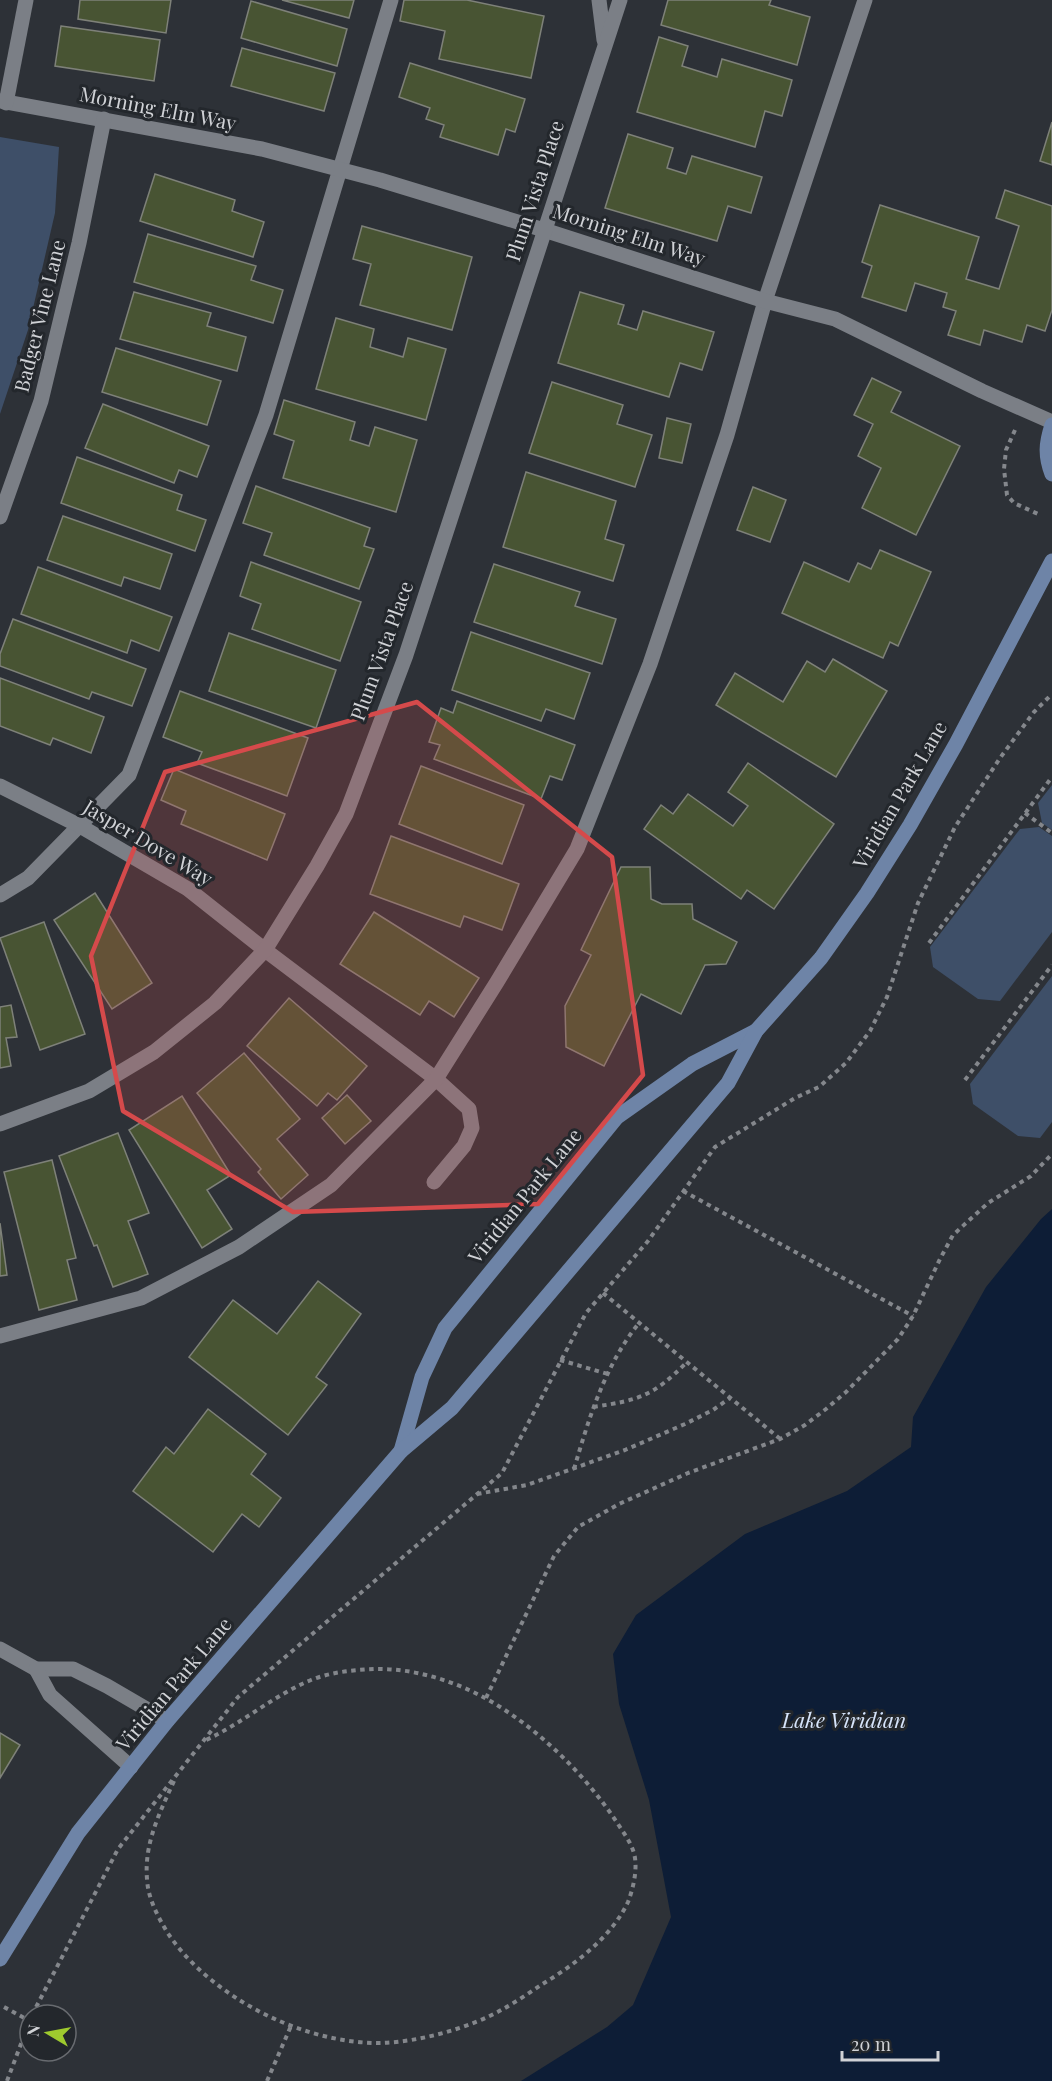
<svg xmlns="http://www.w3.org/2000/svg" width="1052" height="2081" viewBox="0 0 1052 2081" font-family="'Playfair Display',serif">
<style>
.green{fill:#3e4f68}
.water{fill:#0d1d36}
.building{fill:#485433;stroke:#7e8179;stroke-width:1.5}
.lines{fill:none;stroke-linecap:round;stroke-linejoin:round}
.path{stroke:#84878c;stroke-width:4;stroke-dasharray:4.5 4.5;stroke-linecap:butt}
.lane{stroke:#7b7f86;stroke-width:15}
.street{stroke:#7b7f86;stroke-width:15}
.secondary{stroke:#6e84a7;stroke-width:15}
.marked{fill:#d54a4b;fill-opacity:0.2;stroke:#d54a4b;stroke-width:4.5;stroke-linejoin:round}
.labels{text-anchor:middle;stroke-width:6;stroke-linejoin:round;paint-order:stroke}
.street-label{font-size:20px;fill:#d0d2d6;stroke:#23272c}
.water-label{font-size:21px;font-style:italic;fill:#d7e5fb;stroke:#23272c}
</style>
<rect width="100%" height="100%" fill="#2d3137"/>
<g class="green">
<path d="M0 137 59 147 55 213 28 330 0 414Z"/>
<path d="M1052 785V830L1042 823 1038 803Z"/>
<path d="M1039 827 1052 836V932L1000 1001 978 999 933 967 930 947 1020 829Z"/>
<path d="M1052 976V1122L1040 1138 1018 1136 973 1104 970 1084Z"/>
</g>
<path class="water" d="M1052 1209V2081H521L607 2027 633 2005 671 1917 649 1800 619 1704 613 1654 636 1615 745 1534 847 1491 911 1447 913 1417 986 1287 1041 1219Z"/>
<g class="building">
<path d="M80 0H171L166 33 78 19Z"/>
<path d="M282 0H354L349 18Z"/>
<path d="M404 0H467L544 16 531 78 439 59 445 31 400 21Z"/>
<path d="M668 0H771L769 5 810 17 797 65 661 25Z"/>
<path d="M251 1 347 29 337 66 241 38Z"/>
<path d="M61 26 160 40 154 81 55 66Z"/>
<path d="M659 37 688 46 682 66 717 77 722 59 792 80 782 116 765 111 755 147 637 112Z"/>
<path d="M242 48 335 73 324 111 231 86Z"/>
<path d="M410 63 525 99 515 132 506 129 498 155 440 137 444 125 426 119 430 108 399 97Z"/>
<path d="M1052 122V165L1040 161Z"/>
<path d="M628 134 673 148 667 168 686 174 692 156 762 177 751 213 728 206 717 241 605 208Z"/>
<path d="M155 174 235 200 232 211 264 222 253 257 140 221Z"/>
<path d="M1005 190 1052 206V310L1045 331 1027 325 1022 342 984 330 980 345 948 335 956 311 943 307 947 293 915 283 906 311 862 297 872 266 862 262 880 205 979 237 966 279 999 289 1019 226 996 218Z"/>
<path d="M362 226 472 257 452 330 360 305 371 264 353 259Z"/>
<path d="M148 234 256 266 251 280 283 290 273 323 134 282Z"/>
<path d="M134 292 211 313 207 326 246 337 237 371 120 339Z"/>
<path d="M580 292 624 305 618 324 637 330 643 311 714 332 702 370 680 363 669 397 558 363Z"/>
<path d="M336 318 374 329 370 347 403 357 408 338 446 349 426 420 316 389Z"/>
<path d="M116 348 221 381 207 425 102 392Z"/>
<path d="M872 378 901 392 891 412 960 446 916 535 862 508 881 468 858 456 873 424 854 415Z"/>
<path d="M552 382 623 405 617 424 652 435 635 487 529 453Z"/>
<path d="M284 400 355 422 350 440 369 446 375 427 417 440 396 512 283 478 294 441 274 434Z"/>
<path d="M103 404 209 446 197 477 179 470 174 483 85 448Z"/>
<path d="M667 418 691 424 682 463 659 458Z"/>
<path d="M77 457 182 495 177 510 206 520 195 551 61 503Z"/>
<path d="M526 472 616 501 605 539 624 545 613 581 503 547Z"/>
<path d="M256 486 370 528 364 546 374 549 359 589 264 555 272 533 243 523Z"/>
<path d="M753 487 786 500 770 542 737 530Z"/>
<path d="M63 516 172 554 160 589 124 577 121 586 47 560Z"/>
<path d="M880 550 931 572 898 646 890 642 883 658 782 613 804 562 849 582 858 563 871 569Z"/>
<path d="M251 562 361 602 340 661 252 629 261 604 240 596Z"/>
<path d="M494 564 580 592 575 606 616 619 602 664 474 622Z"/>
<path d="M38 567 172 617 159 651 131 640 127 653 21 614Z"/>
<path d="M13 619 146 669 132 706 92 692 89 699 0 666V654Z"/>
<path d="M471 632 590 673 574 719 546 709 541 721 452 690Z"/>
<path d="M229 633 336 670 316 728 209 691Z"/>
<path d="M833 659 887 691 836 777 716 705 735 673 783 702 807 661 825 672Z"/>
<path d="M0 678 104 717 91 753 53 738 50 745 0 726Z"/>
<path d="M180 691 308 738 287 796 197 763 202 752 163 737Z"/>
<path d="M457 701 575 745 562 780 550 776 541 799 434 759 440 745 429 742 441 708 453 713Z"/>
<path d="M748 763 834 824 774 909 747 890 741 899 644 829 661 805 673 814 688 794 733 826 748 806 728 792Z"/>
<path d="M421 766 524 805 502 864 399 824Z"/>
<path d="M174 769 285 814 267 860 181 824 186 811 161 800Z"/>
<path d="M391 836 519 884 502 930 464 916 460 927 370 894Z"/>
<path d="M621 867H650L651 899 662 904H692L693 919 737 942 726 964 705 965 681 1014 641 994 604 1066 566 1047 565 1006 591 955 581 950Z"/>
<path d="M95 893 152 983 112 1009 54 920Z"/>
<path d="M374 912 479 978 454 1017 429 1001 420 1015 340 964Z"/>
<path d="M44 922 85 1034 40 1050 0 938Z"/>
<path d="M289 998 367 1066 337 1100 328 1093 317 1106 247 1046Z"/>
<path d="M11 1005 17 1037 6 1038 11 1066 0 1068V1007Z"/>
<path d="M244 1053 300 1119 277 1139 308 1175 281 1199 258 1172 261 1169 197 1093Z"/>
<path d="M347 1095 371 1121 345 1144 322 1118Z"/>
<path d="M182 1096 231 1175 207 1190 232 1229 202 1248 129 1130Z"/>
<path d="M118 1133 149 1213 128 1221 148 1274 113 1287 97 1245 94 1246 59 1156Z"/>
<path d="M52 1160 76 1258 67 1260 77 1300 39 1310 4 1172Z"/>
<path d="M0 1223 7 1275 0 1276Z"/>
<path d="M318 1281 361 1314 316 1377 327 1385 288 1435 189 1357 233 1300 277 1334Z"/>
<path d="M208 1409 266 1454 251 1474 281 1498 259 1527 242 1514 213 1552 133 1491 166 1447 174 1454Z"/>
<path d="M0 1733 20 1745 0 1778Z"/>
</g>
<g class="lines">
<g class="path">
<path d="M1015 430 1006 450 1004 469 1007 495 1014 503 1038 514"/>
<path d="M1025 813 1052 833"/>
<path d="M929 943 1052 777"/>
<path d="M965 1080 1052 965"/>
<path d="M683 1191 913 1316"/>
<path d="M603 1293 779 1438"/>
<path d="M560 1360 608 1374"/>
<path d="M593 1407C640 1400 653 1396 687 1362"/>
<path d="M574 1469C589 1418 605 1365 639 1323"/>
<path d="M477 1494 527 1485 625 1450 685 1424 713 1410 730 1398"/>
<path d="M486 1698 554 1556 578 1527 619 1504 688 1473 780 1439 805 1425 826 1409 846 1392 898 1339 913 1316 940 1259 953 1235 988 1203 1031 1176 1052 1154"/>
<path d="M174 1781C160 1812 144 1843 147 1879 148 1898 157 1915 167 1932 210 1997 303 2044 381 2043 419 2042 470 2028 503 2009 516 2002 529 1993 541 1985 574 1965 611 1938 628 1902 633 1889 637 1872 635 1858 633 1845 625 1835 618 1824 585 1774 537 1727 485 1698 452 1680 412 1668 374 1669 353 1670 331 1672 311 1680 274 1695 243 1723 206 1740"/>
<path d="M4 2007 30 2021"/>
<path d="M32 2015 118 1849 238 1697 502 1473 586 1313 648 1241 715 1147 795 1098 819 1087 846 1063 870 1031 887 997 918 903 955 827 1000 758 1034 712 1052 694"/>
<path d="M7 2081 30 2020"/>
<path d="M267 2081 291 2026"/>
</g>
<g class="lane">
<path d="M0 895 28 878 129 775 266 415 391 0"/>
<path d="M265 950 436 1079 469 1109 472 1128 464 1146 434 1182"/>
<path d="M0 1336 141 1298 239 1247 331 1185 436 1079 497 982 577 849 650 664 727 435 765 301 865 0"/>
</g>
<g class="street">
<path d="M599 0 604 40"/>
<path d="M0 101 262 149 380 180 544 230 765 301 835 319 982 391 1052 422"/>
<path d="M6 103 26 0"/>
<path d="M0 517 41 401 79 243 104 119"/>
<path d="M0 786 80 826 188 889 265 950"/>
<path d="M0 1124 89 1091 154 1052 215 1003 265 950 317 866 346 814 406 655 620 0"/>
<path d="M0 1649 36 1669H73L107 1686 167 1721"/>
<path d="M36 1669 50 1695 131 1767"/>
</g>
<g class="secondary">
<path d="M1052 425C1046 443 1045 456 1052 474"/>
<path d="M401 1451 422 1377 445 1328 617 1117 692 1064 756 1031"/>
<path d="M0 1959 78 1833 167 1721 401 1451 452 1408 728 1083 756 1031 821 958 867 893 910 825 956 744 1052 561"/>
</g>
</g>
<path class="marked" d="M417 702 612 857 643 1075 538 1204 293 1212 123 1111 91 956 165 772Z"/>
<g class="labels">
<g class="street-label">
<text transform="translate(158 109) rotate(11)" y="7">Morning Elm Way</text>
<text transform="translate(535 191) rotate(-72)" y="7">Plum Vista Place</text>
<text transform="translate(629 235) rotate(18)" y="7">Morning Elm Way</text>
<text transform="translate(40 316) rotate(-76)" y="7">Badger Vine Lane</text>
<text transform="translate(382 651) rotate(-70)" y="7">Plum Vista Place</text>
<text transform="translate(900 795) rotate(-60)" y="7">Viridian Park Lane</text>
<text transform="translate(148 843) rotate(31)" y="7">Jasper Dove Way</text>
<text transform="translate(525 1196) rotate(-51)" y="7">Viridian Park Lane</text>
<text transform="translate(174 1684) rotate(-50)" y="7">Viridian Park Lane</text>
</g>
<g class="water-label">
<text x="844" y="1728">Lake Viridian</text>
</g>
</g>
<g transform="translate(48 2033) rotate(280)"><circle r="28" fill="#23272c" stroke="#686b70" stroke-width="1.5"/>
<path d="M0-4.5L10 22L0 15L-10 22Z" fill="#9eca2e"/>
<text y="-9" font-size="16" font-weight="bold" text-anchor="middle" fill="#d0d2d6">N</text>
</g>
<path d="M842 2051v9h96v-9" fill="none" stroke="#d0d2d6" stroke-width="3"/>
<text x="851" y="2051" font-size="18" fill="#d0d2d6" stroke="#23272c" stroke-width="4.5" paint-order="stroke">20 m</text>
</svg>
